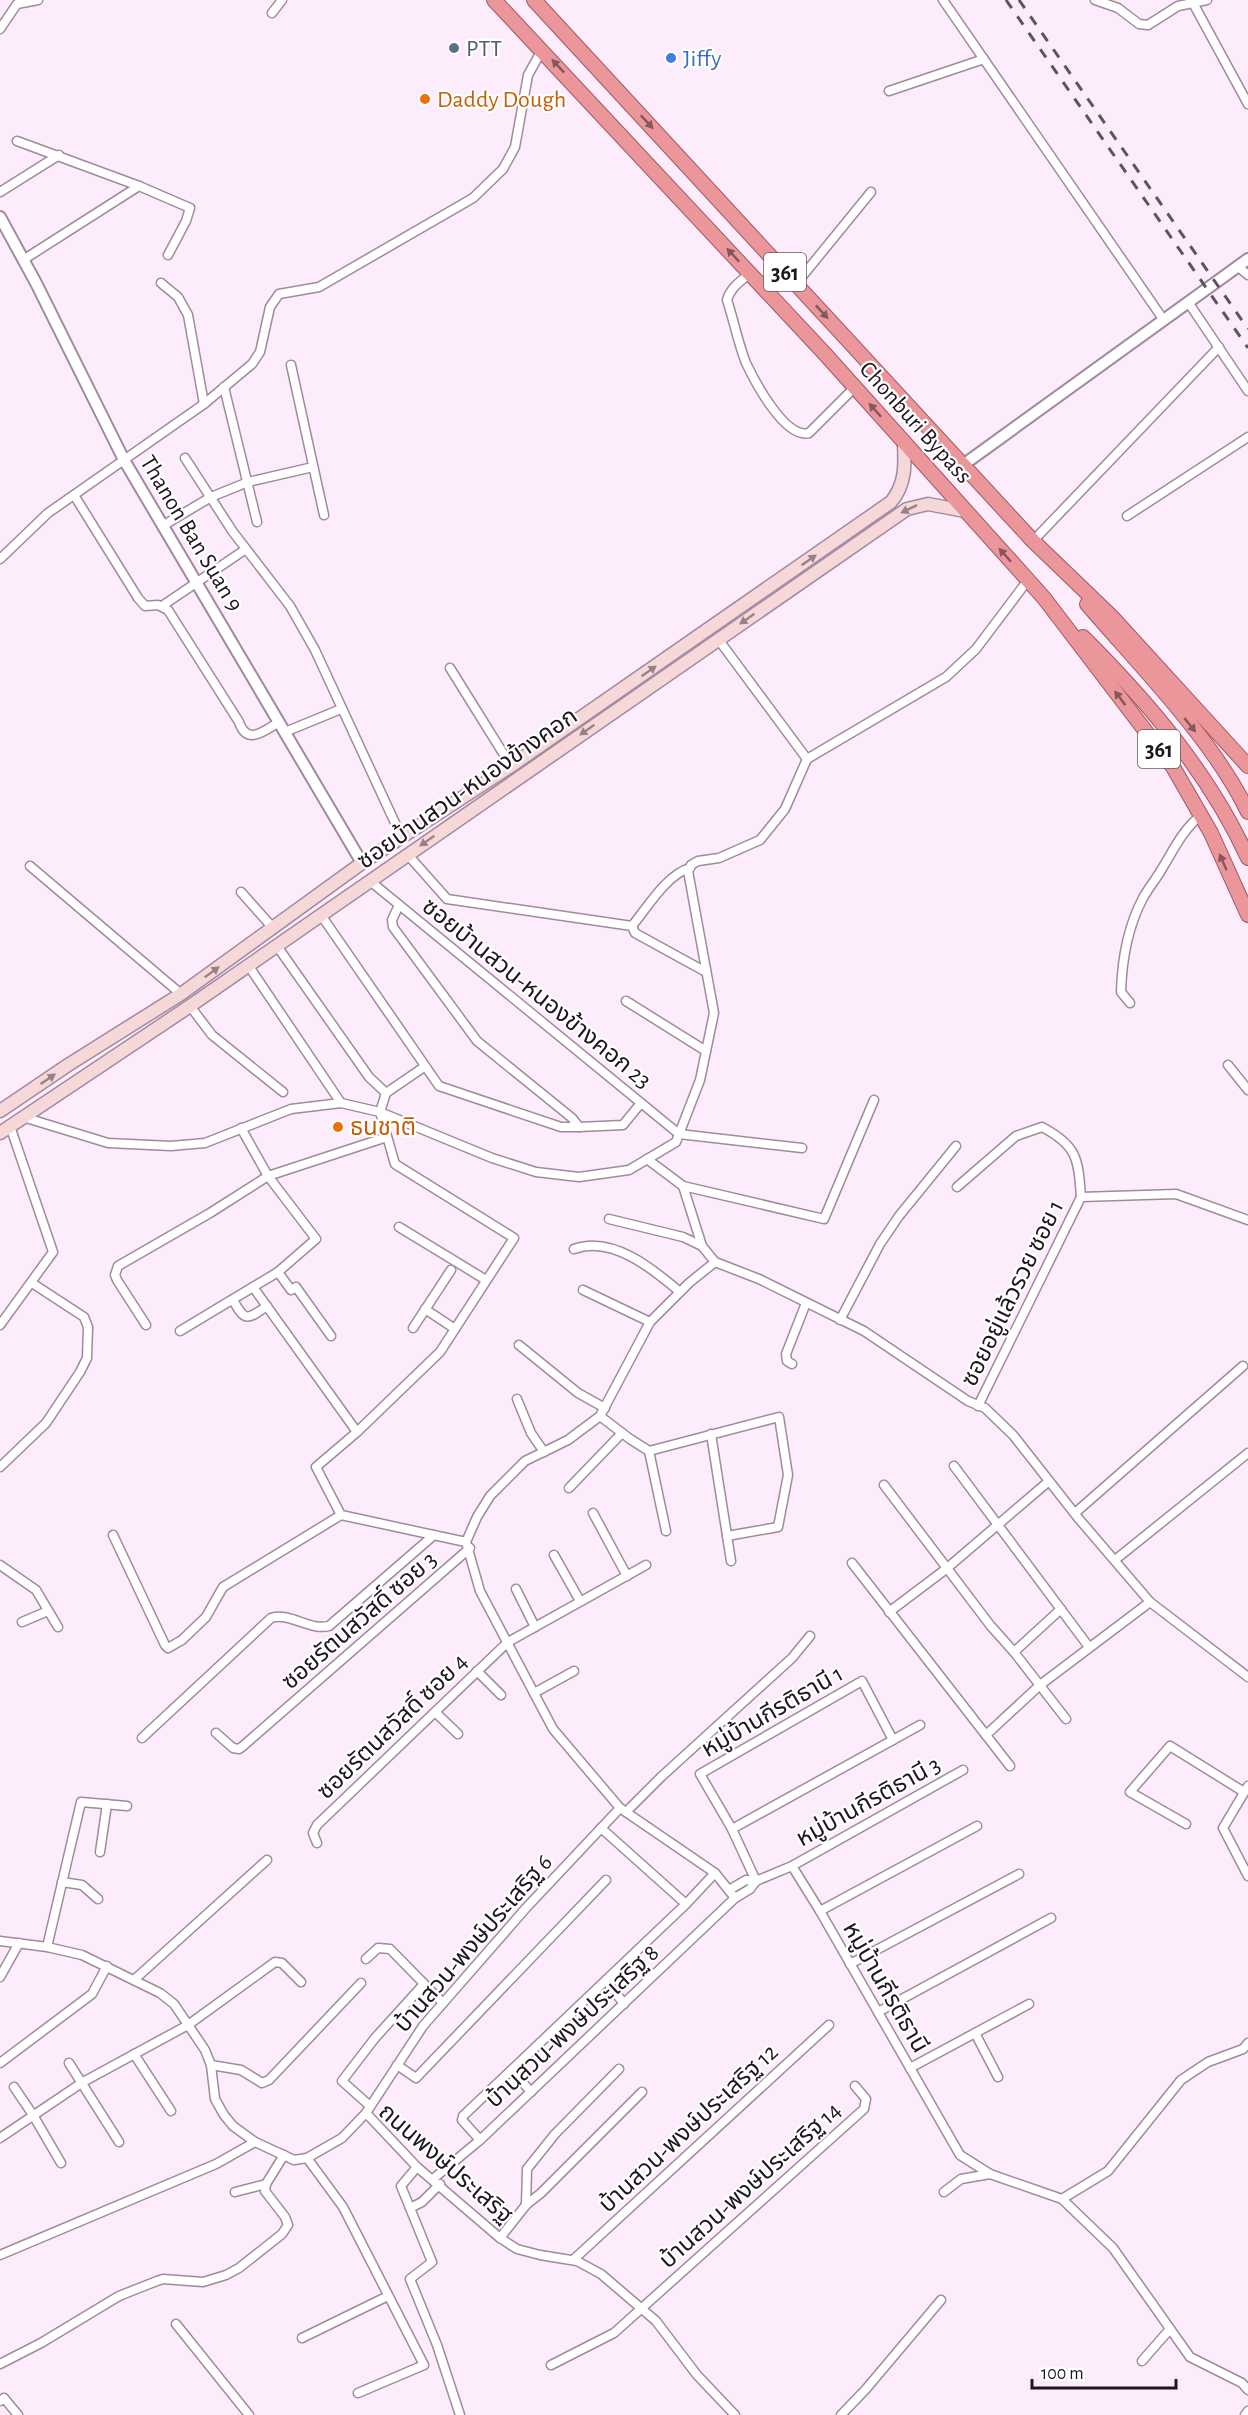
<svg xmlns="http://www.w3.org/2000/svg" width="1248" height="2415" viewBox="0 0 1248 2415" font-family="'Alegreya Sans','Noto Sans Thai',sans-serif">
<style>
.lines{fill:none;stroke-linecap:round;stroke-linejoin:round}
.minor-casing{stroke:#a089a1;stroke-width:11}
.tertiary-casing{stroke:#a089a1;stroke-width:14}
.secondary-casing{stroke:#a089a1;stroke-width:15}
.trunk-casing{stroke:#9f585f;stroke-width:16}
.minor{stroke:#fff;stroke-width:8}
.tertiary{stroke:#fff;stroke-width:10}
.secondary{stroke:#f7d8d9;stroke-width:12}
.trunk{stroke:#ea969a;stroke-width:14}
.rail{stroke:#5e535e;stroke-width:3;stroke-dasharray:10 10;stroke-linecap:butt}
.oneway{fill:#84565d}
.oneway2{fill:#968186}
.service-dot{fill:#5c6f8a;stroke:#fff;stroke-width:2}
.shop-dot{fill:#3f7fe0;stroke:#fff;stroke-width:2}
.food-dot{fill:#e8710a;stroke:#fff;stroke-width:2}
.labels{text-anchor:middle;stroke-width:4.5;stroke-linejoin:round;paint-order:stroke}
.shield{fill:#fff;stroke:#625c63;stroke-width:1.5}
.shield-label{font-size:22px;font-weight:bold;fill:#1f1620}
.service-label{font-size:24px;fill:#4e5e75;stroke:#fff;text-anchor:start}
.shop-label{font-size:24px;fill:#366cbe;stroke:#fff;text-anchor:start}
.food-label{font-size:24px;fill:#c56008;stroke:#fff;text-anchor:start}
.street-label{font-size:24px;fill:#1f1620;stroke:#fff}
</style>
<rect width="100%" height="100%" fill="#fcecfc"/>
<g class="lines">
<g class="minor-casing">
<g id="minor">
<path d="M943 0 1163 319"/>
<path d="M1095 0 1118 8 1139 24 1148 25 1178 6 1207 0"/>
<path d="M1193 3 1248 104"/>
<path d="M272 13 282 0"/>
<path d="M0 29 17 4 38 0"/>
<path d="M889 91 984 59"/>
<path d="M17 141 139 186 23 260"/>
<path d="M139 186 190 208 186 221 168 255"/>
<path d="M0 192 59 155"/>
<path d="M1237 266 1248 275"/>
<path d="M750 273C741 281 730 288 727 300 734 321 738 343 746 363 755 382 785 439 809 433L855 387"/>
<path d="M161 283 178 297 188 315 204 404"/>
<path d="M796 284 871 192"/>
<path d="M1188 302 1248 391"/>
<path d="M291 365 324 515"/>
<path d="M224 387 257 522"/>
<path d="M185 458 233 532 290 606 315 650 402 838"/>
<path d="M74 495 138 598 145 606 158 605 168 610 239 722C247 746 264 731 279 722"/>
<path d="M1127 516 1248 437"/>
<path d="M164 525 211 497 248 482 313 467"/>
<path d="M1033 541 1219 347"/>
<path d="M0 559 48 513 204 404 252 364 260 352 270 307 279 294 319 287 473 198 503 169 515 147 528 75 542 50"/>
<path d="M162 606 246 549"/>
<path d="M718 639 807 759"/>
<path d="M450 668 511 766"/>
<path d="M285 732 341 709"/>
<path d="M408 855 447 899 632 926"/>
<path d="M30 866 181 994"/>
<path d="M370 881 679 1134"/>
<path d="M241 892 273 928"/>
<path d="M399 905 392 920 393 927 477 1041 572 1118 579 1127 623 1125 641 1103"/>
<path d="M321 915 439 1086 561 1127H579"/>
<path d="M632 926 635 933 706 972"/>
<path d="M632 926C647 908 667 874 690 868"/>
<path d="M277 946 369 1077 386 1093 380 1112 395 1164 514 1238 440 1352 357 1432 316 1467 341 1515 466 1542"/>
<path d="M248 965 341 1103"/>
<path d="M626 1001 706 1051"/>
<path d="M1130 1003 1121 992C1122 959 1127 928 1143 898 1149 887 1157 878 1163 867 1175 847 1183 830 1201 815"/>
<path d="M190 1006 212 1035 283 1092"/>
<path d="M1228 1065 1248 1090"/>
<path d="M386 1093 424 1067"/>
<path d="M23 1117 108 1143 171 1146 205 1143 291 1109 341 1103 380 1112 492 1158 536 1172 579 1177 629 1170 676 1142 700 1080 714 1013 688 871 691 865 698 861 719 858 760 840 785 809 807 759 946 677 976 649 1028 580"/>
<path d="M679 1134 802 1148"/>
<path d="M647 1159 683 1186 702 1246 715 1262 759 1279 864 1331 968 1401 985 1408 1013 1435 1079 1519 1150 1602 1248 1677"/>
<path d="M683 1186 824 1219 874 1100"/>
<path d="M957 1187 1016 1136 1042 1127C1078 1146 1078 1159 1081 1197"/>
<path d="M1081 1197 1176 1194 1248 1220"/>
<path d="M609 1219 683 1237 702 1246"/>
<path d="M399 1227 486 1280"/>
<path d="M574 1249C612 1235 653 1269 680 1292"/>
<path d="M715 1262 689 1283 650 1322 600 1416 568 1440 525 1461 490 1496 477 1517 466 1542 480 1591 553 1729 620 1808 715 1873 735 1898"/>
<path d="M278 1272 291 1290 296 1287 331 1336"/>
<path d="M253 1287 357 1432"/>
<path d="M583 1290 650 1322"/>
<path d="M233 1300C245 1322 247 1320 267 1306"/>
<path d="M425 1309 455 1329"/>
<path d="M840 1320 880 1244 899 1216 956 1146"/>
<path d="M0 1325 53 1252 10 1126"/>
<path d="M146 1325 117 1280 115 1275 118 1266 210 1213 268 1176 387 1137"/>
<path d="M413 1328 451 1270"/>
<path d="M180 1331 278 1272 316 1239 268 1176 241 1128"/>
<path d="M519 1345 578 1393 605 1408"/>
<path d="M792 1364 787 1361 786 1354 806 1303"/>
<path d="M517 1399 531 1433 544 1452"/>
<path d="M978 1406 1081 1197"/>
<path d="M600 1416 630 1439 649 1451 779 1417 788 1475 778 1527 727 1536"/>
<path d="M711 1434 731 1561"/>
<path d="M649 1451 666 1531"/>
<path d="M954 1466 1089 1647"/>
<path d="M0 1467 46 1423 80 1372 87 1358 88 1327 84 1317 32 1283"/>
<path d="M884 1485 990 1625 1014 1652 1066 1719"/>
<path d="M569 1488 622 1433"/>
<path d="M593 1513 627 1576"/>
<path d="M1075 1513 1243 1366"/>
<path d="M113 1535 165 1645 168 1648 182 1640 206 1617 223 1587 341 1515"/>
<path d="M554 1555 580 1601"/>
<path d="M1115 1560 1248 1453"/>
<path d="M852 1563 1010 1766"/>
<path d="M0 1565 36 1590 58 1627"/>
<path d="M516 1589 535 1627"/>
<path d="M889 1612 946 1569 1049 1481"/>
<path d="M22 1622 48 1611"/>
<path d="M1014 1652 1061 1609"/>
<path d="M477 1671 501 1695"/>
<path d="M534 1693 574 1671"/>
<path d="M435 1712 458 1734"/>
<path d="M216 1733 233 1748 239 1749 243 1746 470 1548"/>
<path d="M986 1735 1040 1685 1150 1602"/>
<path d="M142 1738 271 1618C291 1612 309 1631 329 1626L434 1535"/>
<path d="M1248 1786 1223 1828 1248 1876"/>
<path d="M626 1812 661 1777 792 1658 810 1636"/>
<path d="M1186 1824 1130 1792 1170 1746 1244 1792"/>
<path d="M601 1828 686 1904 715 1873"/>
<path d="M732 1829 920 1725"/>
<path d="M317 1843 313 1833 317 1825 508 1642 646 1565"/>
<path d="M100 1852 107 1804"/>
<path d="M792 1866 820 1911 960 2155 990 2174"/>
<path d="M756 1881 732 1829 700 1774 862 1681 893 1740"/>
<path d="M62 1882 82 1885 98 1899"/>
<path d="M729 1890 746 1880 756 1881"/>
<path d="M820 1911 977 1826"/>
<path d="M0 1941 47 1947 82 1955 160 1993 174 2004 205 2050 211 2065 215 2099 224 2115 233 2126 255 2142 294 2160 307 2158 342 2138 366 2113 417 2167 500 2238 517 2249 540 2255 577 2261 601 2274 656 2321 697 2375 735 2415"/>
<path d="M47 1947 81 1802 127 1806"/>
<path d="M366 1959 378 1948 390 1949 443 2003"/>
<path d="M850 1964 1019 1874"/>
<path d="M0 1977 19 1943"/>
<path d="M135 1979 267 1860"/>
<path d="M606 1980 624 2004"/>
<path d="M878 2012 1051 1918"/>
<path d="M975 2033 998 2077"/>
<path d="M134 2054 171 2111"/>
<path d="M0 2063 92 1994 107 1966"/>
<path d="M69 2063 119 2142"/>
<path d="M211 2065 241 2070 262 2083 269 2080 361 1983"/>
<path d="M397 2065 416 2078 606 1880"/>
<path d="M910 2068 1029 2004"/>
<path d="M512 2070 531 2092"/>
<path d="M14 2087 33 2115 61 2163"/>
<path d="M370 2106 342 2081 375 2038 424 1984"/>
<path d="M366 2113 423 2026 526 1908 620 1808"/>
<path d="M0 2138 83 2082 188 2025 275 1962 282 1963 301 1982"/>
<path d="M480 2140 462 2120 463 2116 686 1904"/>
<path d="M307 2158 343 2207 424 2365 358 2393"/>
<path d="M417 2167 401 2186 432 2262 410 2279 437 2345 460 2415"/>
<path d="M433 2179 480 2140 735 1898 750 1889 756 1881 792 1866 963 1770"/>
<path d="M235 2192 266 2184"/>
<path d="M944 2192 961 2179 990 2174 1062 2199 1113 2248 1190 2357 1242 2383 1248 2390"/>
<path d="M1062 2199 1108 2171 1181 2080 1208 2062 1243 2049 1248 2043"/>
<path d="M526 2205 527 2169 555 2134 619 2069"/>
<path d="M410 2208 422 2202 440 2184"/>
<path d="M500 2238 526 2205 541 2193 642 2092"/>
<path d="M0 2255 216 2164 255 2142"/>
<path d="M573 2260 829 2025"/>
<path d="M176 2324 249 2415"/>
<path d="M302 2338 388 2296"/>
<path d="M1142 2361 1170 2329"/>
<path d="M0 2364 41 2343 119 2296 157 2281 163 2279 203 2282 226 2275 239 2268 282 2234 288 2225 285 2217 265 2191 266 2184 284 2155"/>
<path d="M551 2365 614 2333 864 2109 866 2099 855 2086"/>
<path d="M0 2401 4 2398 18 2415"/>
<path d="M841 2415 866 2389 941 2300"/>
<path d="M1245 2415 1248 2411"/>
</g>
</g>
<g class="tertiary-casing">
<g id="tertiary">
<path d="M0 217 36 283 124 460 362 863"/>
<path d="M963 465 1248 259"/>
</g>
</g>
<g class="secondary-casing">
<g id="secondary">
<path d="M0 1111 68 1065 181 994 362 863 511 766 891 502C906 484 905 465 904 443"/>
<path d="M0 1133 190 1006 907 509 928 504 965 511"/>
</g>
</g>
<g class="trunk-casing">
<g id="trunk">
<path d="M494 0 825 354 1044 598 1173 767 1211 833 1248 915"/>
<path d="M534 0 1033 541 1111 616 1248 766"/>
<path d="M1087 604C1140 666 1213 739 1248 812"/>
<path d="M1083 637C1149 703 1209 773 1248 858"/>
</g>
</g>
<use href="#minor" class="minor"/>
<use href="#tertiary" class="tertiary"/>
<use href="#secondary" class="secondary"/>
<use href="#trunk" class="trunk"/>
<g class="rail">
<path d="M1006 0 1248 348"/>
<path d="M1019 0 1248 329"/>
</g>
</g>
<defs><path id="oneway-solid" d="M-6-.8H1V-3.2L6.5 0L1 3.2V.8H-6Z" transform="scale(1.5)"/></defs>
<g class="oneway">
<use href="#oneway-solid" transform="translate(558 66) rotate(-133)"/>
<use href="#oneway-solid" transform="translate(647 122) rotate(47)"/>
<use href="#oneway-solid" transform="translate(733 255) rotate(-133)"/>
<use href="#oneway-solid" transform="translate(822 312) rotate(47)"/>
<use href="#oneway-solid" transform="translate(875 410) rotate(-132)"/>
<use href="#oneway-solid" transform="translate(1005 555) rotate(-132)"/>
<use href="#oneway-solid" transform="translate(1120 698) rotate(-127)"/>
<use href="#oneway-solid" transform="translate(1190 725) rotate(51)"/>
<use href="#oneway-solid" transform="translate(1223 862) rotate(-114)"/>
</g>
<g class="oneway2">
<use href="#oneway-solid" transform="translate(909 509) rotate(154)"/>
<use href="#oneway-solid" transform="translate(809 560) rotate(-35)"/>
<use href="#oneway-solid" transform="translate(747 619) rotate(145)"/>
<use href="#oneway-solid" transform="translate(649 671) rotate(-35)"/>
<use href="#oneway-solid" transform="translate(587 730) rotate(145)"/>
<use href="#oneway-solid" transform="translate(427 841) rotate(145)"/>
<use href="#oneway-solid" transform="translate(212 972) rotate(-36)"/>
<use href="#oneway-solid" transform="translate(48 1079) rotate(-34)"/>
</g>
<circle class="service-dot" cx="454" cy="48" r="6"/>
<circle class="shop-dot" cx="671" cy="58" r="6"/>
<g class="food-dot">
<circle cx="425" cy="99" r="6"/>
<circle cx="338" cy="1127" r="6"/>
</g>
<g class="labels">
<g class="shield">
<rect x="764" y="253" width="42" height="38" rx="4.5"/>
<rect x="1138" y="730" width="42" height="38" rx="4.5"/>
</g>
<g class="shield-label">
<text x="785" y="280">361</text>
<text x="1159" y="757">361</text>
</g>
<g class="service-label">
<text x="466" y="56">PTT</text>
</g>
<g class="shop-label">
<text x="683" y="66">Jiffy</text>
</g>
<g class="food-label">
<text x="437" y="107">Daddy Dough</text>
<text x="350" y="1135">ธนชาติ</text>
</g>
<g class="street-label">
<text transform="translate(916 422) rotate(48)" y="8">Chonburi Bypass</text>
<text transform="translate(192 533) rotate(59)" y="8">Thanon Ban Suan 9</text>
<text transform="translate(467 788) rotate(-35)" y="8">ซอยบ้านสวน-หนองข้างคอก</text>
<text transform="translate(537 993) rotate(39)" y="8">ซอยบ้านสวน-หนองข้างคอก 23</text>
<text transform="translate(1012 1293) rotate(-64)" y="8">ซอยอยู่แล้วรวย ซอย 1</text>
<text transform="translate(359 1620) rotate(-41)" y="8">ซอยรัตนสวัสดิ์ ซอย 3</text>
<text transform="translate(772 1711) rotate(-30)" y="8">หมู่บ้านกีรติธานี 1</text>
<text transform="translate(392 1726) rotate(-44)" y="8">ซอยรัตนสวัสดิ์ ซอย 4</text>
<text transform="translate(868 1801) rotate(-29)" y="8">หมู่บ้านกีรติธานี 3</text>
<text transform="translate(473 1943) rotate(-49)" y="8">บ้านสวน-พงษ์ประเสริฐ 6</text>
<text transform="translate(886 1987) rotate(60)" y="8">หมู่บ้านกีรติธานี</text>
<text transform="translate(572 2026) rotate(-43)" y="8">บ้านสวน-พงษ์ประเสริฐ 8</text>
<text transform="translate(688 2128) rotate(-43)" y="8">บ้านสวน-พงษ์ประเสริฐ 12</text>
<text transform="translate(446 2163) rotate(41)" y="8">ถนนพงษ์ประเสริฐ</text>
<text transform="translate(750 2185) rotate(-42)" y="8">บ้านสวน-พงษ์ประเสริฐ 14</text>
</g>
</g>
<path d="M1032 2379v9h144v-9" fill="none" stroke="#1f1620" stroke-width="3"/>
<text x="1041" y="2379" font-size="18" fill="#1f1620" stroke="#ffffff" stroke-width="4.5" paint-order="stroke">100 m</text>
</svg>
